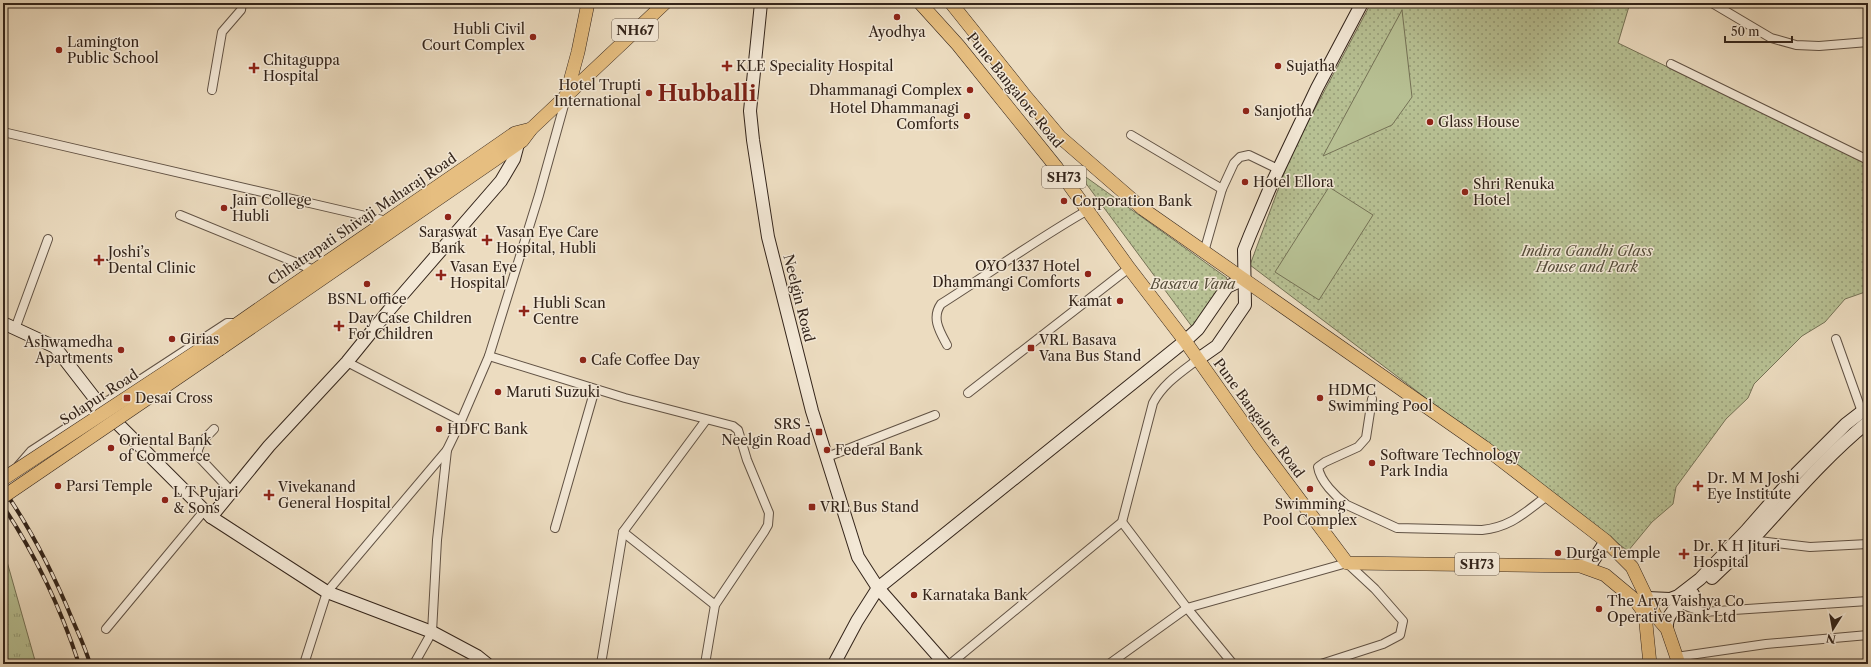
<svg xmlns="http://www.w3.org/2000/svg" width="1871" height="667" viewBox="0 0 1871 667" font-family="'Libre Caslon Text',serif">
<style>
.grass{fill:url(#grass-tufts);stroke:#757256}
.park{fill:url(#park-dots);stroke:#757256}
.garden{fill:#b7c093;stroke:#757256}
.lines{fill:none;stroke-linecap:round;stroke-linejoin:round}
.street-casing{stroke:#615244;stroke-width:10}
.secondary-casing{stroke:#33241a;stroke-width:14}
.primary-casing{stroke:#33241a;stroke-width:14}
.street{stroke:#f3e8d6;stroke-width:8}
.secondary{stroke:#f3e8d6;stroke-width:12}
.primary{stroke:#e6be80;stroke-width:13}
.rail-casing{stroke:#33241a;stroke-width:4}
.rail{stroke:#f3e8d6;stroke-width:2.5;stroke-dasharray:8;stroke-linecap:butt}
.primary-bridge-casing{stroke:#33241a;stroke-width:14;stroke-linecap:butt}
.primary-bridge{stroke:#e6be80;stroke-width:13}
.poi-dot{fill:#8f2418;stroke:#f3e8d6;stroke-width:1.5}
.labels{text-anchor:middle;stroke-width:3;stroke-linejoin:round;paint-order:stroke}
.shield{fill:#f3e8d6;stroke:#6d5f52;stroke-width:1}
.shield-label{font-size:13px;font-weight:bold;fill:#33241a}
.poi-label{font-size:14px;fill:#33241a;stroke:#f3e8d6;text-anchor:start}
.street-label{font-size:14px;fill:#33241a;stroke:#f3e8d6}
.park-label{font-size:14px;font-style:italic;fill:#544b38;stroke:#f3e8d6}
.town-label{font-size:22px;font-weight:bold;fill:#7a1f14;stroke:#f3e8d6}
</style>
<defs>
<pattern id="grass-tufts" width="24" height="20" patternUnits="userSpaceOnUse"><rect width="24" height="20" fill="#b7c093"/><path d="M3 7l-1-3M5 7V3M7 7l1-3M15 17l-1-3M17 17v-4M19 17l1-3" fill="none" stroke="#959c77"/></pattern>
<pattern id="park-dots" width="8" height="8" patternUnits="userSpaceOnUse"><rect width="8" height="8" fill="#b7c093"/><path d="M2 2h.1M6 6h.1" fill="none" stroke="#959c77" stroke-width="1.8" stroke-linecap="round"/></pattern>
</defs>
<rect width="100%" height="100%" fill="#ecdcc0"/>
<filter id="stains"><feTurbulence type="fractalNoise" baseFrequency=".005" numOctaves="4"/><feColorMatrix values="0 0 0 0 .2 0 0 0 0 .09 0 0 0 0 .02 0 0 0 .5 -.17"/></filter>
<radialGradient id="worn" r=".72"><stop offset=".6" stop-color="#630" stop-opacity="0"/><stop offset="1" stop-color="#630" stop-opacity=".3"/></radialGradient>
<path class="grass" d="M4 551 36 664H3Z"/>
<g class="park">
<path d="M1371 3H1630L1618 43 1868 164V291L1845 299 1825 322 1802 336 1754 384 1748 398 1726 419 1676 487 1673 504 1652 522 1628 551 1250 265 1292 152Z"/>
<path d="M1076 170 1227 278 1193 328Z"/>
</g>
<g class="garden">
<path d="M1402 10 1412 97 1392 125 1323 156Z"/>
<path d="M1329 187 1373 215 1319 300 1275 272Z"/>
</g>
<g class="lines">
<g class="street-casing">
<g id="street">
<path d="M1712 3 1771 38 1796 45 1819 46 1868 42"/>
<path d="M1671 64 1868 160"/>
<path d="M212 90 222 32 241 10 242 3"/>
<path d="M3 132 387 221"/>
<path d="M1131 135 1222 189"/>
<path d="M180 215 314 270"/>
<path d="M1204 252 1222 189 1234 163 1240 157 1249 155 1278 169"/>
<path d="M15 329 48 239"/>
<path d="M1836 339 1862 412"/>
<path d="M947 345C940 332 931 318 941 304 990 273 1037 239 1088 210"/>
<path d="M489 356 625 398 733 426 738 430 747 460 769 513 768 525 764 532 715 605 705 664"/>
<path d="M347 362 461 421"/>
<path d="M968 393 1129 268"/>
<path d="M1372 399 1366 438 1358 447 1325 462 1318 467C1320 481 1336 497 1347 505L1397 528 1482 530C1511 527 1524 513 1547 496"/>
<path d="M214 429C206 438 196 444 198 456L232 492"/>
<path d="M827 457 935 415"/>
<path d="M18 466 31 451 227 323H234"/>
<path d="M1122 522 1187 608 1233 664"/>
<path d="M555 528 595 389"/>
<path d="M623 532 715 605"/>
<path d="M1751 540 1810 547 1868 544"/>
<path d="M1680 604 1703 612 1868 601"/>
<path d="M106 629 204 511"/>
<path d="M1676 657 1766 644 1868 635"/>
<path d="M304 664 327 592 447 450 461 421 489 356 539 195 566 98"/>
<path d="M414 664 432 632 437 540 447 450"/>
<path d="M601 664 623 532 706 420"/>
<path d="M950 664 1122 522 1153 403C1163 384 1180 373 1197 360"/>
<path d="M1109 664 1187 608 1347 563 1375 589 1403 621 1400 635 1383 644 1321 664"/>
</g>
</g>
<g class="secondary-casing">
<g id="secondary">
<path d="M761 3 750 111 753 140 768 237 812 411 858 557 878 588 945 664"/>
<path d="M3 323 55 347 103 409 211 517 327 592 432 632 477 656 487 664"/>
<path d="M1197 360 1217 346 1245 305 1244 250 1250 235 1272 183 1317 88 1362 3"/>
<path d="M211 517 269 446 347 362 390 309 501 181 514 159 518 144"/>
<path d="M1580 566 1591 564 1606 541"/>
<path d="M1712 578C1725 565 1739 553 1752 540 1790 499 1824 458 1868 422"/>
<path d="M1647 598 1670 599 1678 596 1700 579 1746 531 1796 474 1846 424 1868 407"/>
<path d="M1667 629C1665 613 1681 603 1693 594"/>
<path d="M834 664 857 621 878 588 1185 341 1198 329 1227 287 1244 279"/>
</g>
</g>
<g class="primary-casing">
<g id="primary">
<path d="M920 3 958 45 1057 168 1129 268 1185 341 1258 444 1347 563 1580 566 1605 575 1635 600 1645 614 1650 664"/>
<path d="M951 3 1027 98 1060 137 1143 209 1484 447 1606 541 1632 567 1655 615 1667 629 1679 664"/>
<path d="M566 96 578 52 588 3"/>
<path d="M213 341C313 270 415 203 515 133L531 129"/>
<path d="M220 349 522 141 531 129 665 3"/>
</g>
</g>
<use href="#street" class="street"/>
<use href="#secondary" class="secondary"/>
<use href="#primary" class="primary"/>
<g class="rail-casing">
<g id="rail">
<path d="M3 489C32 530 54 575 73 621 79 635 86 649 90 664"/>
<path d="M3 506C35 554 61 609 79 664"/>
</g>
</g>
<use href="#rail" class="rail"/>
<g class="primary-bridge-casing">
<g id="primary-bridge">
<path d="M3 479 213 341"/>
<path d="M3 497 220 349"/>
</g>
</g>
<use href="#primary-bridge" class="primary-bridge"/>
</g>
<g class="poi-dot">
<circle cx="897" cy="17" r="4"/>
<circle cx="533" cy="37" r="4"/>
<circle cx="59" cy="50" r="4"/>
<path d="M725 60h4v4h4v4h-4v4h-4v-4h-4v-4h4z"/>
<circle cx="1278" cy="66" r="4"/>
<path d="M252 62h4v4h4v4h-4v4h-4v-4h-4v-4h4z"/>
<circle cx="970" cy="90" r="4"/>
<circle cx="649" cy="93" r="4"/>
<circle cx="1246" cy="111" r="4"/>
<circle cx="967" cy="116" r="4"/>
<circle cx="1430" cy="122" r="4"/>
<circle cx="1245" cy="182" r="4"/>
<circle cx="1465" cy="192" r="4"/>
<circle cx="1064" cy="201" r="4"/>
<circle cx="224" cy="208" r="4"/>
<circle cx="448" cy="217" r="4"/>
<path d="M485 234h4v4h4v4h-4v4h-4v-4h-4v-4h4z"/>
<path d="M97 254h4v4h4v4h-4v4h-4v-4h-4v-4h4z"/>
<circle cx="1088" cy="274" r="4"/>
<path d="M439 269h4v4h4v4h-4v4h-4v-4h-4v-4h4z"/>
<circle cx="367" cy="284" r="4"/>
<circle cx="1120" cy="301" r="4"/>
<path d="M522 305h4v4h4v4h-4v4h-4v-4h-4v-4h4z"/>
<path d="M337 320h4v4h4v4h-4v4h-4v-4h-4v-4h4z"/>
<circle cx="172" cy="339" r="4"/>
<rect x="1027" y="344" width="8" height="8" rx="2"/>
<circle cx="121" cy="350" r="4"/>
<circle cx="583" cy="360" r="4"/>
<circle cx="498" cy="392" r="4"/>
<rect x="123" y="394" width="8" height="8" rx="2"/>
<circle cx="1320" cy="398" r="4"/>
<circle cx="439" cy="429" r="4"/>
<rect x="815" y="428" width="8" height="8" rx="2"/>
<circle cx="111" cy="448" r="4"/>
<circle cx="827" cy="450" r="4"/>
<circle cx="1372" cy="463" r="4"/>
<circle cx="58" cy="486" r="4"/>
<path d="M1696 480h4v4h4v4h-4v4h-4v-4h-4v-4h4z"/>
<circle cx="1310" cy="489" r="4"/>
<path d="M267 489h4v4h4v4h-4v4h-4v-4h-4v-4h4z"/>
<circle cx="165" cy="500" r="4"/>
<rect x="808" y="503" width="8" height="8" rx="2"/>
<circle cx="1558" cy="553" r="4"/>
<path d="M1682 548h4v4h4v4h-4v4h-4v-4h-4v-4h4z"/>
<circle cx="914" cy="595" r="4"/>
<circle cx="1599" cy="609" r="4"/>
</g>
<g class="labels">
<g class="shield">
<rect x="612" y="19" width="46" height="22" rx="3"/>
<rect x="1042" y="166" width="44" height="22" rx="3"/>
<rect x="1455" y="553" width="44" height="22" rx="3"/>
</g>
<g class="shield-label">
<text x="635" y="35">NH67</text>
<text x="1064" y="182">SH73</text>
<text x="1477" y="569">SH73</text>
</g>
<g class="poi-label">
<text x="525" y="34" text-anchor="end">Hubli Civil<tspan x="525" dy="16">Court Complex</tspan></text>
<text x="897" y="37" text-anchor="middle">Ayodhya</text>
<text x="67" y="47">Lamington<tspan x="67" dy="16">Public School</tspan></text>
<text x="263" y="65">Chitaguppa<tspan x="263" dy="16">Hospital</tspan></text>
<text x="736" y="71">KLE Speciality Hospital</text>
<text x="1286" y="71">Sujatha</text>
<text x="641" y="90" text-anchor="end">Hotel Trupti<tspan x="641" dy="16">International</tspan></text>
<text x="962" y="95" text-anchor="end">Dhammanagi Complex</text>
<text x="959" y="113" text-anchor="end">Hotel Dhammanagi<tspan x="959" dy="16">Comforts</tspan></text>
<text x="1254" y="116">Sanjotha</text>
<text x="1438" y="127">Glass House</text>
<text x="1253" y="187">Hotel Ellora</text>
<text x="1473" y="189">Shri Renuka<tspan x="1473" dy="16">Hotel</tspan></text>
<text x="232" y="205">Jain College<tspan x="232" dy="16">Hubli</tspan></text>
<text x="1072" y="206">Corporation Bank</text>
<text x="448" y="237" text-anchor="middle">Saraswat<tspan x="448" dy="16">Bank</tspan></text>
<text x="496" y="237">Vasan Eye Care<tspan x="496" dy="16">Hospital, Hubli</tspan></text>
<text x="108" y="257">Joshi’s<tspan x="108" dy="16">Dental Clinic</tspan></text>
<text x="1080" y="271" text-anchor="end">OYO 1337 Hotel<tspan x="1080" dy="16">Dhammangi Comforts</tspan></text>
<text x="450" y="272">Vasan Eye<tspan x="450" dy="16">Hospital</tspan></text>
<text x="367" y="304" text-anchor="middle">BSNL office</text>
<text x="1112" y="306" text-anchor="end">Kamat</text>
<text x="533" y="308">Hubli Scan<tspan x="533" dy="16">Centre</tspan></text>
<text x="348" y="323">Day Case Children<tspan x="348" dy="16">For Children</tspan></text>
<text x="180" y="344">Girias</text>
<text x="1039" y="345">VRL Basava<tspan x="1039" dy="16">Vana Bus Stand</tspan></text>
<text x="113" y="347" text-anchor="end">Ashwamedha<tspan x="113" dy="16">Apartments</tspan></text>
<text x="591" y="365">Cafe Coffee Day</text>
<text x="1328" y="395">HDMC<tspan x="1328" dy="16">Swimming Pool</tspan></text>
<text x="506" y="397">Maruti Suzuki</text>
<text x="135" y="403">Desai Cross</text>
<text x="811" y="429" text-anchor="end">SRS -<tspan x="811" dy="16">Neelgin Road</tspan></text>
<text x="447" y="434">HDFC Bank</text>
<text x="119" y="445">Oriental Bank<tspan x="119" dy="16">of Commerce</tspan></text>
<text x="835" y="455">Federal Bank</text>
<text x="1380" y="460">Software Technology<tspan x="1380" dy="16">Park India</tspan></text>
<text x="1707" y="483">Dr. M M Joshi<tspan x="1707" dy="16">Eye Institute</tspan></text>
<text x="66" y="491">Parsi Temple</text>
<text x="278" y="492">Vivekanand<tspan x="278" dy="16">General Hospital</tspan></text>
<text x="173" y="497">L T Pujari<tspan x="173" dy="16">&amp; Sons</tspan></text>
<text x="1310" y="509" text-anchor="middle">Swimming<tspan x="1310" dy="16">Pool Complex</tspan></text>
<text x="820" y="512">VRL Bus Stand</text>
<text x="1693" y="551">Dr. K H Jituri<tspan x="1693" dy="16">Hospital</tspan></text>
<text x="1566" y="558">Durga Temple</text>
<text x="922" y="600">Karnataka Bank</text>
<text x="1607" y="606">The Arya Vaishya Co<tspan x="1607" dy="16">Operative Bank Ltd</tspan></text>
</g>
<g class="street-label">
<text transform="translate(1015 90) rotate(51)" y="5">Pune Bangalore Road</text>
<text transform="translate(362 219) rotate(-34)" y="5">Chhatrapati Shivaji Maharaj Road</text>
<text transform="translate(799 298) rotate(76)" y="5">Neelgin Road</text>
<text transform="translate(99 397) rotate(-33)" y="5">Solapur Road</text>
<text transform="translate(1259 418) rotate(54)" y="5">Pune Bangalore Road</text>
</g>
<g class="park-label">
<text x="1587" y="256">Indira Gandhi Glass<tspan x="1587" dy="16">House and Park</tspan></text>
<text x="1193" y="289">Basava Vana</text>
</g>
<g class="town-label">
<text x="707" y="101">Hubballi</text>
</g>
</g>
<rect width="1871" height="667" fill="none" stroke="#ecdcc0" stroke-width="16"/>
<rect x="4" y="4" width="1863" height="659" fill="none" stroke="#33241a" stroke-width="2"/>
<rect x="8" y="8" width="1855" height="651" fill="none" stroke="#33241a"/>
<g transform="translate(1833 629) rotate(191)" stroke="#f3e8d6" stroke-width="3" paint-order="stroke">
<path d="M0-3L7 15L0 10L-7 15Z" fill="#33241a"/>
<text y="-6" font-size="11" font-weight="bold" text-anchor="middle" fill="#33241a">N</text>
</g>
<path d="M1725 36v6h67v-6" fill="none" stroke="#33241a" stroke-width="2"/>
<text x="1731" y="36" font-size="12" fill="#33241a" stroke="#f3e8d6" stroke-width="3" paint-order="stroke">50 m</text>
<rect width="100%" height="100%" filter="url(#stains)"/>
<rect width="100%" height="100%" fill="url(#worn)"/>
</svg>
